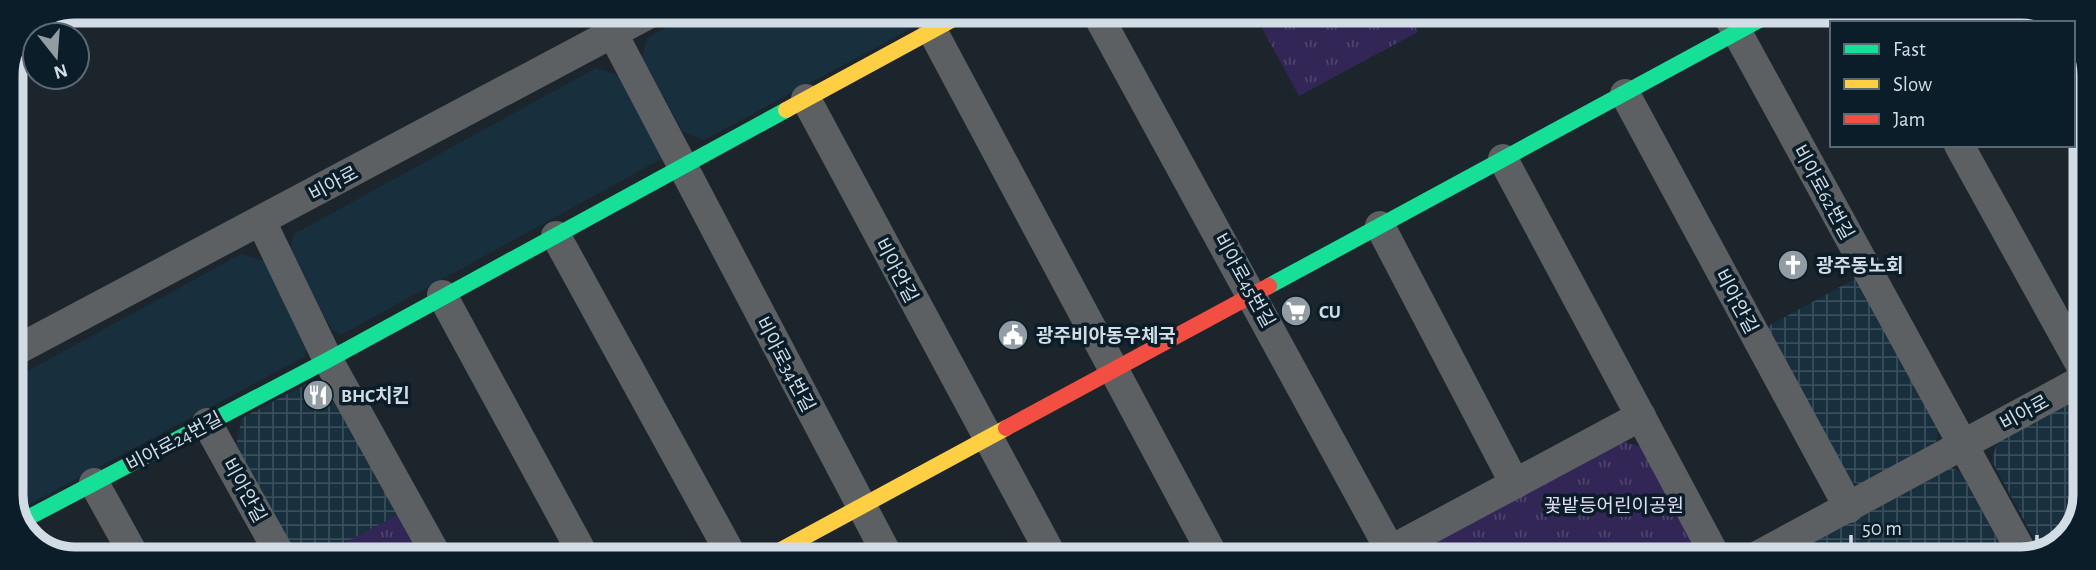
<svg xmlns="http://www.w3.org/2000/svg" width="2096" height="570" viewBox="0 0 2096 570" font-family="'Alegreya Sans','Noto Sans KR',sans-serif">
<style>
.built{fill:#182f3e}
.industrial{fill:url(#industrial-grid)}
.grass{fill:url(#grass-tufts)}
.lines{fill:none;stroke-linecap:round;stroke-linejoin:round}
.street{stroke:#5c6062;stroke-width:30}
.fast{stroke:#16e098;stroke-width:16}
.slow{stroke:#ffcf43;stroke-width:16}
.jam{stroke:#f24e42;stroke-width:16}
.labels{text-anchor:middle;stroke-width:7;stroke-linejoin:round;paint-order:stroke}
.street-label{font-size:19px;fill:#d1dce4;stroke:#0a1d28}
.poi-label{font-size:19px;font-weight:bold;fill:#d1dce4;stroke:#0a1d28;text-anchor:start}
.park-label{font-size:19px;fill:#e1ddf5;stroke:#0a1d28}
.rim{fill:none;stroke:#d1dce4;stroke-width:9}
</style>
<defs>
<pattern id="industrial-grid" width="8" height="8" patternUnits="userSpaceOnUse" patternTransform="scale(1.75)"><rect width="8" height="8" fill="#182f3e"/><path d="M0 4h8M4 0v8" fill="none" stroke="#394d5a"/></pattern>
<pattern id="grass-tufts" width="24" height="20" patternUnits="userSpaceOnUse" patternTransform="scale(1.75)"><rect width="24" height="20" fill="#312655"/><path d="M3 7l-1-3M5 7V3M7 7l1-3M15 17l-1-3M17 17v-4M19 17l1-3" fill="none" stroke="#4e456d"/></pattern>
</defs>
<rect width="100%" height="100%" fill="#1b252b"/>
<g class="built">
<path d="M696 11H944L704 140 683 132 642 57 647 38Z"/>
<path d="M596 68 619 75 663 158 341 335 331 329 289 253 294 234Z"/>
<path d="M241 254 264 261 308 343 304 357 15 512 11 503V380Z"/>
</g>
<g class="industrial">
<path d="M1862 275 1941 420 1935 447 1866 486 1844 480 1763 329Z"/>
<path d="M312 381 332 387 397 515 317 558H298L236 445 242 418Z"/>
<path d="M2084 395 2083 511 2061 546 2053 549 2037 544 1992 461 1997 442Z"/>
<path d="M1951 468 1960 471 2008 559H1783Z"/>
</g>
<g class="grass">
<path d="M1292 12H1407L1418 32 1299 96 1262 28Z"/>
<path d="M1899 12 2027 13 2032 23H1905Z"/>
<path d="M1621 441 1642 447 1697 547 1694 559H1420L1423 550Z"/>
<path d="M397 515 420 558H317Z"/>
</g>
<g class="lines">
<g class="street">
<path d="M1096 12 1395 559"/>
<path d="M1726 12 2025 558"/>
<path d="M1885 12 1891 23"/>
<path d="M2038 13 2043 23"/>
<path d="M933 32 1215 559"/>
<path d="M613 34 889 558"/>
<path d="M2073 78 2085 100"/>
<path d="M1625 94 1849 508"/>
<path d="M806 99 1053 558"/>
<path d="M1959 145 2084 371"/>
<path d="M1503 159 1717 559"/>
<path d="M261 221 328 360 438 558"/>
<path d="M1380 226 1515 484"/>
<path d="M556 236 733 558"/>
<path d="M442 295 585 558"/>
<path d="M11 353 654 11"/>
<path d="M207 423 282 558"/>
<path d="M94 483 135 557"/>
<path d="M1391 550 1641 416"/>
<path d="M1752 559 2084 379"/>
</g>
<g class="fast">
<path d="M1269 286 1774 12"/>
<path d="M20 522 328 360 786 110"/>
</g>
<g class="slow">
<path d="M786 110 968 11"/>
<path d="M766 558 1006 428"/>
</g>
<path class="jam" d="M1006 428 1269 286"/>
</g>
<defs>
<g id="church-disc" transform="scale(1.575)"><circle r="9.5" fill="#919ca3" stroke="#0a1d28"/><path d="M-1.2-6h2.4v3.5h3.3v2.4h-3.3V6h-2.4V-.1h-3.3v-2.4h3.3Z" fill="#fff"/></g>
<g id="supermarket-disc" transform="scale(1.575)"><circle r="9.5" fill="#919ca3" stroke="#0a1d28"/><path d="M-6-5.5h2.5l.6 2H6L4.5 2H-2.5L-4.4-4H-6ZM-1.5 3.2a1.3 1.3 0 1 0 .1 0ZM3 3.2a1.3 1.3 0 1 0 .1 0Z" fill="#fff"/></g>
<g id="civic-disc" transform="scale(1.575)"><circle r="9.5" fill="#919ca3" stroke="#0a1d28"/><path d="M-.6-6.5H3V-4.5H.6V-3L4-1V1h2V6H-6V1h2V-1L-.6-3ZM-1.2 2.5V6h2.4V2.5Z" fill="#fff"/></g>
<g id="restaurant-disc" transform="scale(1.575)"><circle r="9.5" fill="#919ca3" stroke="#0a1d28"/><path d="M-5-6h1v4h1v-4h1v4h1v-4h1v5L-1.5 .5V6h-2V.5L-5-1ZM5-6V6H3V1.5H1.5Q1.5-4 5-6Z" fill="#fff"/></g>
</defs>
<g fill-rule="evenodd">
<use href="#church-disc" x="1793" y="265"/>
<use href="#supermarket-disc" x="1296" y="311"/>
<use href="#civic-disc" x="1013" y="335"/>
<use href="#restaurant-disc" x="318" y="395"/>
</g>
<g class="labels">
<g class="street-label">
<text transform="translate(333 183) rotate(-28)" y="7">비아로</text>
<text transform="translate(1824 192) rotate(61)" y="7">비아로62번길</text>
<text transform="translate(897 270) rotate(62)" y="7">비아안길</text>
<text transform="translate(1245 280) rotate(61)" y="7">비아로45번길</text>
<text transform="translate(1737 301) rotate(62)" y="7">비아안길</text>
<text transform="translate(786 364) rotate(62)" y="7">비아로34번길</text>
<text transform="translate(2024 412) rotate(-29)" y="7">비아로</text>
<text transform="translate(174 441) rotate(-28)" y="7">비아로24번길</text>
<text transform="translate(245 490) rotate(61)" y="7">비아안길</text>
</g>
<g class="poi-label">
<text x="1816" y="272">광주동노회</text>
<text x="1319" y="318">CU</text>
<text x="1036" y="342">광주비아동우체국</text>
<text x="341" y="402">BHC치킨</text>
</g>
<g class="park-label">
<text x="1614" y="512">꽃밭등어린이공원</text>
</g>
</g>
<path d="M0 0H2096V570H0ZM75 23H2021A52 52 0 0 1 2073 75V495A52 52 0 0 1 2021 547H75A52 52 0 0 1 23 495V75A52 52 0 0 1 75 23Z" fill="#0a1d28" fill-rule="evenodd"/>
<path class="rim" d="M75 23H2021A52 52 0 0 1 2073 75V495A52 52 0 0 1 2021 547H75A52 52 0 0 1 23 495V75A52 52 0 0 1 75 23Z"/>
<rect x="1830" y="21" width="245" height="126" fill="#0a1d28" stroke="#5a6973" stroke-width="2"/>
<rect x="1844" y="44" width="35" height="10" fill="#16e098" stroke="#5a6973" stroke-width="2"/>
<text x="1893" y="56" font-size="21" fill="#d1dce4">Fast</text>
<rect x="1844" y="79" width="35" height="10" fill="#ffcf43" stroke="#5a6973" stroke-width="2"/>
<text x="1893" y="91" font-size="21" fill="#d1dce4">Slow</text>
<rect x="1844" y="114" width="35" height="10" fill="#f24e42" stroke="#5a6973" stroke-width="2"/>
<text x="1893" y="126" font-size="21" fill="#d1dce4">Jam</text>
<g transform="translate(56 56) rotate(163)"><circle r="33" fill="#0a1d28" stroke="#5a6973" stroke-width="2"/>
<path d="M0-5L12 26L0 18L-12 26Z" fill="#919ca3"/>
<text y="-10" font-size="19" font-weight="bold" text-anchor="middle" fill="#d1dce4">N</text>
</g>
<path d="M1851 535v10h186v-10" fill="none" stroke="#d1dce4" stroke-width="3.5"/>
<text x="1862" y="535" font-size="21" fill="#d1dce4" stroke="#0a1d28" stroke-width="5" paint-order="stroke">50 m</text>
</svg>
